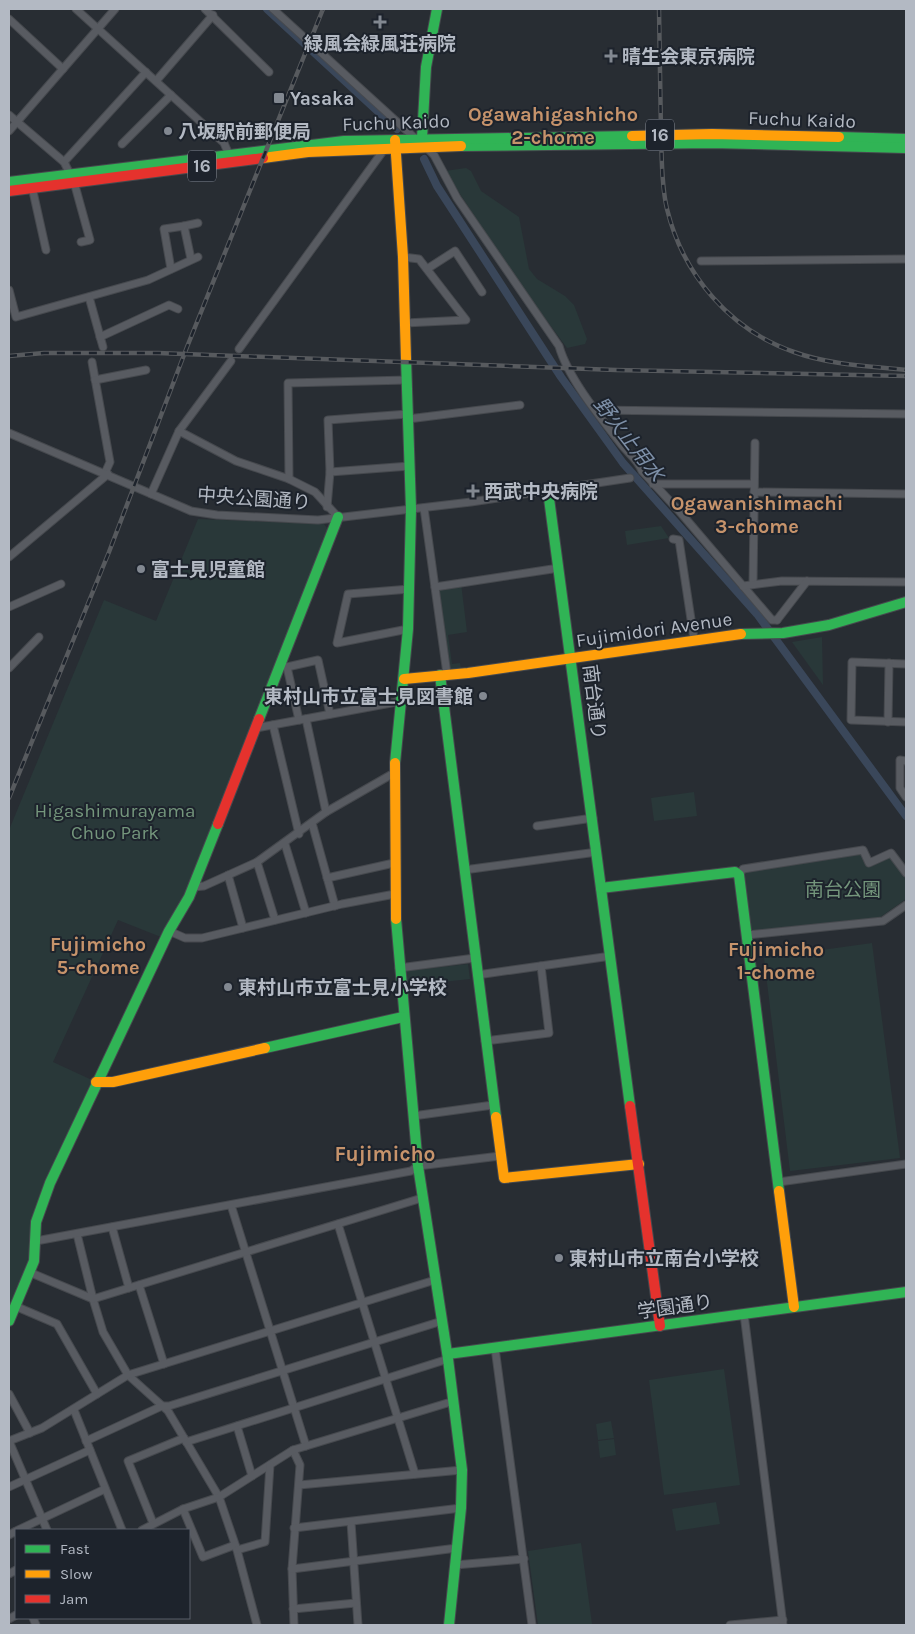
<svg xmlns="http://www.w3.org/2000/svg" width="915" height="1634" viewBox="0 0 915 1634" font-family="Karla,'Noto Sans JP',sans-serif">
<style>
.green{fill:#293839}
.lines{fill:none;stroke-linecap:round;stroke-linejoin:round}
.canal{stroke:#3a475a;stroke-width:8}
.street-casing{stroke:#46494e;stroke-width:9}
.fast-casing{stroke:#46494e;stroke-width:12}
.slow-casing{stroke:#46494e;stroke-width:12}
.jam-casing{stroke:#46494e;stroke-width:12}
.street{stroke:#585b61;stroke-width:7}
.fast{stroke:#30b455;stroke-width:10}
.slow{stroke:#ff9f0a;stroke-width:10}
.jam{stroke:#e5322d;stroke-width:10}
.rail-casing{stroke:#575a5e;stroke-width:4.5}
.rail{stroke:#1d232c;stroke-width:2.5;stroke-dasharray:8;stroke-linecap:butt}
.poi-dot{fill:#828891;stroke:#1d232c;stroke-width:2}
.labels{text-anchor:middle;stroke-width:4;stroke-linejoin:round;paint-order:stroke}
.shield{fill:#1d232c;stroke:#868c96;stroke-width:1}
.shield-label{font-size:18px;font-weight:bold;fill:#b3b9c3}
.poi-label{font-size:19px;font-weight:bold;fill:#b3b9c3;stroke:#1d232c;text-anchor:start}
.street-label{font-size:19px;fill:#b3b9c3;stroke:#1d232c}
.park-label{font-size:19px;fill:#74967c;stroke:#1d232c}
.neighbourhood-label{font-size:20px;font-weight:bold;fill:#c6936b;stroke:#1d232c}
.water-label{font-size:20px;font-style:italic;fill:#7e90a8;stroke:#1d232c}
.quarter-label{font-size:21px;font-weight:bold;fill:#c6936b;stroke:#1d232c}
</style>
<rect width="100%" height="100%" fill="#282d33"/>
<g class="green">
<path d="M466 168 471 171 481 191 519 217 529 269 537 279 565 296 574 305 587 339 585 344 567 348 513 275 445 171Z"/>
<path d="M198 519 324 524 329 531 184 902 161 937 118 920 53 1062 92 1080 38 1204 32 1260 9 1312V830L104 600 156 621Z"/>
<path d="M661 526 669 538 627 545 625 531Z"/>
<path d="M461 583 467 632 448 635 452 664 460 663 462 674 449 675 435 587Z"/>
<path d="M822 637 823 685 792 642Z"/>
<path d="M694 792 697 816 654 821 651 798Z"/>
<path d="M861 853 868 867 890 856 906 878V899L879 918 752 931 744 876 746 872Z"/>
<path d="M872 943 900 1158 790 1171 764 958Z"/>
<path d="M468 964 470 979 406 986 405 971Z"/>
<path d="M724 1369 740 1485 664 1495 649 1380Z"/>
<path d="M611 1421 614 1438 598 1440 596 1424Z"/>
<path d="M614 1439 616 1455 600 1458 598 1441Z"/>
<path d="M716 1502 720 1524 676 1531 672 1509Z"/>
<path d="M581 1543 592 1624 538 1625 528 1551Z"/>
</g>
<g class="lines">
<g class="canal">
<path d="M267 9 397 129"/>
<path d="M424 159 437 186 561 377 623 463 757 614 906 816"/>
</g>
<g class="street-casing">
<g id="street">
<path d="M76 9 224 143 230 157"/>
<path d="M205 9 269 72"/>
<path d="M273 9 417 140"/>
<path d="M9 19 63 69"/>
<path d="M156 81 213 15"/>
<path d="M9 115 64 162 74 182 90 240 81 242"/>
<path d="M9 131 115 9"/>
<path d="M122 144 171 95"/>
<path d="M425 146 434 155 457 198 559 346C568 378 600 417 621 444 628 453 638 460 642 471L680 512 772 620H777"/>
<path d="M64 162 146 72"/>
<path d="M32 187 46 250"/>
<path d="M184 226 198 223"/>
<path d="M403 257 419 259 466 320 405 323"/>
<path d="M701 261 906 259"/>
<path d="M171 269 164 229 184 226 191 259"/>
<path d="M427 269 455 251 482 292"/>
<path d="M9 290 16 317 148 280 198 257"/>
<path d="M89 297 103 347"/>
<path d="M100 337 169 305 178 309"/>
<path d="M239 349 386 147"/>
<path d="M92 362 110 462 105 473"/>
<path d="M95 380 146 370"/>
<path d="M597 410 906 414"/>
<path d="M408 419 520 405"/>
<path d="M179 431 231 361"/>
<path d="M9 433 191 511 217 515 318 520 471 502 630 478"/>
<path d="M330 472 410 466"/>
<path d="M289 479 288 383 407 380"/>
<path d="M653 484H754"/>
<path d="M754 492 906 494"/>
<path d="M151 494 179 431 236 461 289 479 315 492 338 517"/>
<path d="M327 507 330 472 328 420 408 414"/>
<path d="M424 508 447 674"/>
<path d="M673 539 679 540 694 639"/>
<path d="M9 557 108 474"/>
<path d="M753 584 755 443"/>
<path d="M743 586 782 581 906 582"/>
<path d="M435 587 559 568"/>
<path d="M9 607 61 584"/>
<path d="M777 620 807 581"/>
<path d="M408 629 337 643 348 594 410 589"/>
<path d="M906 664 852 662 851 720 906 722"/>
<path d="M281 665 287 667 318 660 330 714"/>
<path d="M287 667 299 720"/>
<path d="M9 668 39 637"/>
<path d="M306 719 326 812"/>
<path d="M888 722 889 663"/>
<path d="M273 725 299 834"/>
<path d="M256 728 402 701"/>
<path d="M906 761 900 760V788L906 797"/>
<path d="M312 823 335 906"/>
<path d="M537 826 593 818"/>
<path d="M285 844 306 913"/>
<path d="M257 862 275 920"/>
<path d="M464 870 597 852"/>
<path d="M228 875 243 928"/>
<path d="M739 875 743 869 863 850 869 863 891 853 906 873"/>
<path d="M327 878 394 863"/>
<path d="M193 887 204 886 257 862 326 812 394 773"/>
<path d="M169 931 185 938H202L342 904 395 894"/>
<path d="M747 935 883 921 906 905"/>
<path d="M399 968 475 958"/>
<path d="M477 975 611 956"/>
<path d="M485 1041 549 1033 541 966"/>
<path d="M413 1116 493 1105"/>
<path d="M779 1182 906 1164"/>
<path d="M231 1205 306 1446"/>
<path d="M338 1224 415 1474"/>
<path d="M112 1227 129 1288"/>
<path d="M77 1234 93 1299 103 1332 128 1375 168 1411 219 1497 237 1550 257 1625"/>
<path d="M36 1241 411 1171 418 1166 500 1156"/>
<path d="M29 1272 93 1299 422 1198"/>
<path d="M139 1285 164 1364"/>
<path d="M15 1306 57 1324 97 1394"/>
<path d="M744 1314 783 1625"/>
<path d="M495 1348 532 1625"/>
<path d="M9 1394 30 1433"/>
<path d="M74 1410 122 1530"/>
<path d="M237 1426 252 1476"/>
<path d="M9 1441 42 1428 128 1375 435 1280"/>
<path d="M9 1441 47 1530"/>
<path d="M86 1441 162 1406H169L442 1321"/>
<path d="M186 1442 448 1359"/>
<path d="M293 1450 300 1465 292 1569 294 1625"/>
<path d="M299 1485 462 1470"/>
<path d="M9 1487 90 1450"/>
<path d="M183 1509 203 1557 235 1545"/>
<path d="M351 1522 358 1625"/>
<path d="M153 1523 128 1461 184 1438"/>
<path d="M294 1528 461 1508"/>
<path d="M18 1530 105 1489"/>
<path d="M142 1530 183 1509 219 1497 293 1450 454 1401"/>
<path d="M9 1535 16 1531"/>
<path d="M237 1550 265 1542 270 1465"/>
<path d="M455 1565 524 1559"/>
<path d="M292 1569 457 1548"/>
<path d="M9 1574 16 1570"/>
<path d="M293 1609 356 1603"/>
<path d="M33 1618 36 1625"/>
<path d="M9 1619 16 1615"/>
<path d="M730 1625 783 1620"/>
</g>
</g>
<g class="fast-casing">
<g id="fast">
<path d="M839 137 906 139"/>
<path d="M425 146 422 138 426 67 437 9"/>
<path d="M461 146 712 143 906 148"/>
<path d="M9 182 344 141 632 136"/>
<path d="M548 491 630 1106"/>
<path d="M741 634 783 633 829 625 906 602"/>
<path d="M440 675 496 1117"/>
<path d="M259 719 338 517"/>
<path d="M395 763 408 629 411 509 406 359"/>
<path d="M601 888 735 872 739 875 779 1191"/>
<path d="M396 919 418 1166 448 1359 462 1470 461 1508 449 1625"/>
<path d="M265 1048 403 1017"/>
<path d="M9 1321 34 1261 36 1222 50 1183 169 931 189 897 218 824"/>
<path d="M448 1354 906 1292"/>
</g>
</g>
<g class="slow-casing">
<g id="slow">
<path d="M632 136 712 134 839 137"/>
<path d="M395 140 403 257 406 359"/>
<path d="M263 158 308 152 461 146"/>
<path d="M404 679 468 673 741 634"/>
<path d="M395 763 396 919"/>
<path d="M96 1082H113L265 1048"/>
<path d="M496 1117 504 1178 639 1164"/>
<path d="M779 1191 794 1307"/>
</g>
</g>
<g class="jam-casing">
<g id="jam">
<path d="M9 191 263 158"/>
<path d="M218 824 259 719"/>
<path d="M630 1106 660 1326"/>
</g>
</g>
<use href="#street" class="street"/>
<use href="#fast" class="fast"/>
<use href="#slow" class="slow"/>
<use href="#jam" class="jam"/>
<g class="rail-casing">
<g id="rail">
<path d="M659 9C660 50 660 92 661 134 662 158 661 184 667 209 683 275 730 330 794 352 830 365 869 366 906 370"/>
<path d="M9 356 44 353H158L616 370 906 376"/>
<path d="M9 798 109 552 187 347 323 9"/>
</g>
</g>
<use href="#rail" class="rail"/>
</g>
<g class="poi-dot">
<path d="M377.5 14.5h5v5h5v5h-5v5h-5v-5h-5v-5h5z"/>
<path d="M608.5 48.5h5v5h5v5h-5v5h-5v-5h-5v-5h5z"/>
<rect x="273" y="92" width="12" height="12" rx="2.5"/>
<circle cx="168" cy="131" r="5"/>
<path d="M470.5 483.5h5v5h5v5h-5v5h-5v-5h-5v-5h5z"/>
<circle cx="141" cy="569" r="5"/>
<circle cx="483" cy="696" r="5"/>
<circle cx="228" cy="987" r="5"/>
<circle cx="559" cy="1258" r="5"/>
</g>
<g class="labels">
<g class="shield">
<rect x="646" y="119.5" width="28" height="31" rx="4"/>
<rect x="188" y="150.5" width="28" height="31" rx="4"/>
</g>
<g class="shield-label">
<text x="660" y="141">16</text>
<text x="202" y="172">16</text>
</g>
<g class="poi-label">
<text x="380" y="50" text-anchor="middle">緑風会緑風荘病院</text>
<text x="622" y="63">晴生会東京病院</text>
<text x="290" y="105">Yasaka</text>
<text x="178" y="138">八坂駅前郵便局</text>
<text x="484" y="498">西武中央病院</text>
<text x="151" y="576">富士見児童館</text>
<text x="473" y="703" text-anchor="end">東村山市立富士見図書館</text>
<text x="238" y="994">東村山市立富士見小学校</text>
<text x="569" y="1265">東村山市立南台小学校</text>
</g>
<g class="street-label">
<text transform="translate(802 119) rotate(2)" y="7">Fuchu Kaido</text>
<text transform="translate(396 122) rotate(-2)" y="7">Fuchu Kaido</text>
<text transform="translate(254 498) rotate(4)" y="7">中央公園通り</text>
<text transform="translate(654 629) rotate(-8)" y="7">Fujimidori Avenue</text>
<text transform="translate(595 702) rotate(83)" y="7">南台通り</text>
<text transform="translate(675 1306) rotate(-8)" y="7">学園通り</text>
</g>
<g class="park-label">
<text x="115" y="817">Higashimurayama<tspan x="115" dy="22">Chuo Park</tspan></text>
<text x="843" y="896">南台公園</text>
</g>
<g class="neighbourhood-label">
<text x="553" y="121">Ogawahigashicho<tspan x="553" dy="23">2-chome</tspan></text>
<text x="757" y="510">Ogawanishimachi<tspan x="757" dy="23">3-chome</tspan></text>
<text x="98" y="951">Fujimicho<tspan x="98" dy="23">5-chome</tspan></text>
<text x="776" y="956">Fujimicho<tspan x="776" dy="23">1-chome</tspan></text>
</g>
<g class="water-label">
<text transform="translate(629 439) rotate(52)" y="7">野火止用水</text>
</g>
<g class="quarter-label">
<text x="385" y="1161">Fujimicho</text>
</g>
</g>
<rect width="915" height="1634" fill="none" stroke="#b3b9c3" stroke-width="20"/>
<rect x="15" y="1529" width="175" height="90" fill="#1d232c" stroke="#595f68"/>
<rect x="25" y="1545" width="25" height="8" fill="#30b455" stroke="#595f68"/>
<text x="60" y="1554" font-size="15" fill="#b3b9c3">Fast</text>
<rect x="25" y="1570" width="25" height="8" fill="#ff9f0a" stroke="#595f68"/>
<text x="60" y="1579" font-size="15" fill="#b3b9c3">Slow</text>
<rect x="25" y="1595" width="25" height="8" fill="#e5322d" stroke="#595f68"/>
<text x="60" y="1604" font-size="15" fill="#b3b9c3">Jam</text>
</svg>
